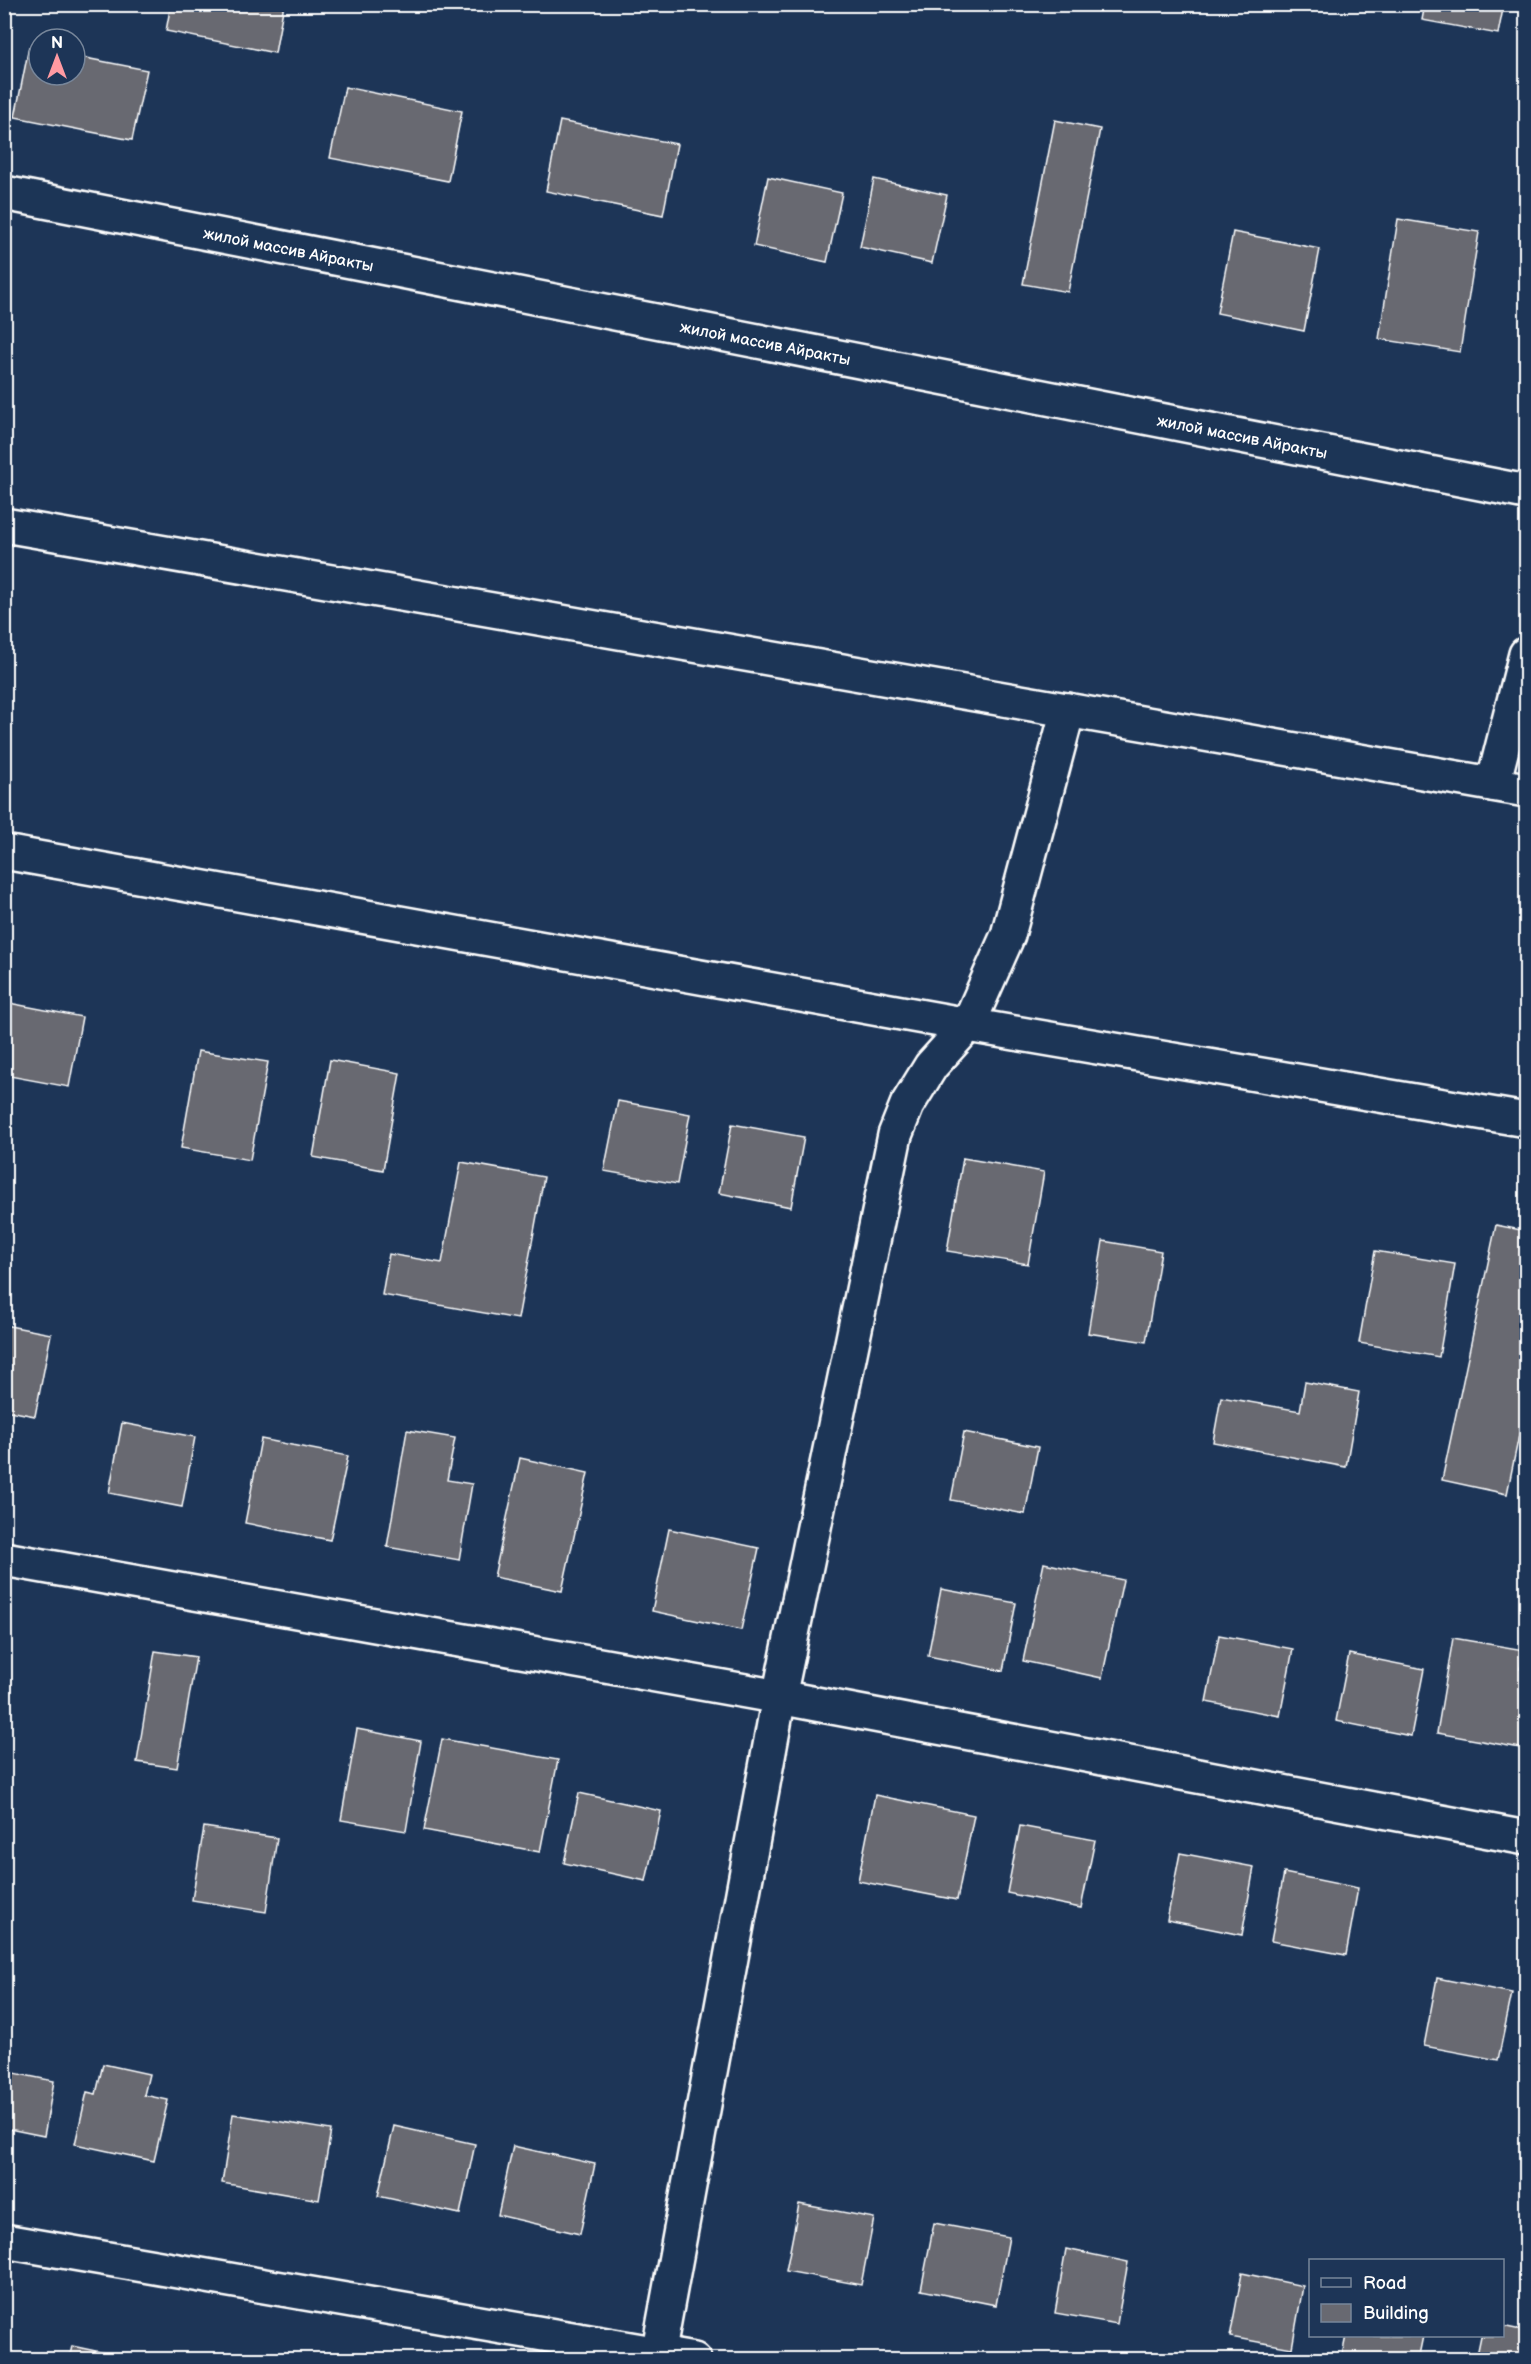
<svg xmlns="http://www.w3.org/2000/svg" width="1531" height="2364" viewBox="0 0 1531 2364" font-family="'Balsamiq Sans',sans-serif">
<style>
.building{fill:#686971;stroke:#fff;stroke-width:1.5}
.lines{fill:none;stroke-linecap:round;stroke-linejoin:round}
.minor-casing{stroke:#fff;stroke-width:38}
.major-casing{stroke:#fff;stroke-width:38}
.minor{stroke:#1d3557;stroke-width:33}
.major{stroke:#1d3557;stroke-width:33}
.labels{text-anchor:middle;stroke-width:4.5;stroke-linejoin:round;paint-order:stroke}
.street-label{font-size:16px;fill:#fff;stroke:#1d3557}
</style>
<rect width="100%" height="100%" fill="#1d3557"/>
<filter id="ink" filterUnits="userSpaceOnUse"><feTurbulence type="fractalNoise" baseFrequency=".0167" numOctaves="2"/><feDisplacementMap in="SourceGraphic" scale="12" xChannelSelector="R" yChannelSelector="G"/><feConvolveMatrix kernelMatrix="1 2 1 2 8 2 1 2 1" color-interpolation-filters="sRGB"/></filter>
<g filter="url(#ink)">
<g class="building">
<path d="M171 4H284L275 53 166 31Z"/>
<path d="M1425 4H1504L1498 34 1422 20Z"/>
<path d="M29 47 39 49V75H75V56L147 70 132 140 15 117Z"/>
<path d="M345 87 462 111 448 181 330 158Z"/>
<path d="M1055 120 1100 129 1068 292 1023 284Z"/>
<path d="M560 121 677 144 663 215 546 191Z"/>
<path d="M768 177 842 193 827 262 754 246Z"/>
<path d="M874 179 947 195 932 263 860 247Z"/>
<path d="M1398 219 1479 232 1460 352 1379 339Z"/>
<path d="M1233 232 1320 249 1304 331 1217 313Z"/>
<path d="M9 1003 82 1017 69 1087 4 1075V1028Z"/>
<path d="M198 1051 268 1062 250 1160 181 1148Z"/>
<path d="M330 1060 400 1073 383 1170 313 1157Z"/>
<path d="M618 1101 690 1114 677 1184 604 1171Z"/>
<path d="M732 1124 804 1137 791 1207 719 1193Z"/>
<path d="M963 1158 1044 1172 1028 1264 947 1251Z"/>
<path d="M461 1162 544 1177 518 1319 382 1295 389 1254 442 1263Z"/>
<path d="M1496 1225 1526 1231V1401L1507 1494 1442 1480Z"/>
<path d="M1103 1241 1161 1251 1146 1342 1088 1333Z"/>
<path d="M1375 1251 1455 1264 1439 1357 1359 1343Z"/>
<path d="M4 1325 51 1334 35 1416 4 1410Z"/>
<path d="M1305 1382 1359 1392 1346 1467 1213 1442 1221 1397 1300 1411Z"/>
<path d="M122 1423 195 1437 182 1507 109 1493Z"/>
<path d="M407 1430 455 1438 447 1480 472 1484 459 1560 387 1547Z"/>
<path d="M964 1432 1038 1447 1025 1514 951 1500Z"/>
<path d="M261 1439 348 1456 330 1540 245 1523Z"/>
<path d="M520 1458 588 1473 562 1591 494 1577Z"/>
<path d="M669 1529 759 1548 741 1630 652 1611Z"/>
<path d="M1044 1563 1123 1580 1102 1678 1023 1661Z"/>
<path d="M941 1589 1016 1603 1003 1671 928 1656Z"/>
<path d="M1219 1635 1293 1649 1280 1716 1206 1702Z"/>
<path d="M1453 1638 1524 1650 1520 1669 1526 1670V1749L1437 1733Z"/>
<path d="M155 1651 196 1657 177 1768 137 1762Z"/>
<path d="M1349 1654 1424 1669 1411 1736 1336 1721Z"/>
<path d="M357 1729 421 1741 406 1831 341 1820Z"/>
<path d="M442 1739 558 1760 540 1852 424 1830Z"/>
<path d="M579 1793 661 1811 646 1881 564 1863Z"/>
<path d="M875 1795 974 1815 957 1900 858 1881Z"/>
<path d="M1020 1826 1095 1840 1081 1908 1007 1893Z"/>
<path d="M204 1827 277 1838 266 1912 192 1900Z"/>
<path d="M1180 1853 1254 1867 1242 1935 1167 1920Z"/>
<path d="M1284 1873 1358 1888 1346 1955 1271 1941Z"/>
<path d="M1437 1978 1512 1993 1498 2060 1424 2046Z"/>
<path d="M103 2064 149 2074 144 2095 168 2100 154 2161 75 2144 87 2092 96 2094Z"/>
<path d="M4 2071 54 2081 44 2136 4 2128Z"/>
<path d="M233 2114 331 2130 319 2200 222 2183Z"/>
<path d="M394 2126 475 2144 460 2214 378 2196Z"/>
<path d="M513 2146 595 2164 580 2234 498 2215Z"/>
<path d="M799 2204 874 2218 861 2285 786 2271Z"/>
<path d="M934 2223 1009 2237 996 2305 921 2290Z"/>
<path d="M1066 2249 1128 2262 1117 2324 1055 2313Z"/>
<path d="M1242 2273 1303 2286 1292 2348 1230 2337Z"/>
<path d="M1502 2326 1526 2331V2360H1476L1481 2336H1502Z"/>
<path d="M1346 2336H1423L1418 2360H1341Z"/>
<path d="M72 2346 138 2360H69Z"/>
</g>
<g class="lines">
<g class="minor-casing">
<g id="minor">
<path id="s1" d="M4 193 1526 492"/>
<path d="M1493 784 1526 654"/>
<path d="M4 852 968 1025 1526 1120"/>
<path d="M4 1559 779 1697 1526 1838"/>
<path d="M4 2241 694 2360"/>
<path d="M657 2360 779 1697 895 1135 907 1105 931 1066 968 1025 1008 935 1068 710"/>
</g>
</g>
<g class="major-casing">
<path id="major" d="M4 525 1526 790"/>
</g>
<use href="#minor" class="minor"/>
<use href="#major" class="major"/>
</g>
</g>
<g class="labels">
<g class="street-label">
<text dy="6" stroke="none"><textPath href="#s1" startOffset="290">жилой массив Айракты</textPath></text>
<text dy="6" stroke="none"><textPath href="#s1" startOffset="776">жилой массив Айракты</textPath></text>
<text dy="6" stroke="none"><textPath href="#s1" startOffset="1262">жилой массив Айракты</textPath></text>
</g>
</g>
<rect width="1531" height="2364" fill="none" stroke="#1d3557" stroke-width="24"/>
<rect x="12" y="12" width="1507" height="2340" fill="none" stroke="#fff" stroke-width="2" filter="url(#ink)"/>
<rect x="1309" y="2259" width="195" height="78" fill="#1d3557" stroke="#77869a" stroke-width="1.5"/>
<rect x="1321" y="2278" width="30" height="9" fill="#1d3557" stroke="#77869a" stroke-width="1.5"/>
<text x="1363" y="2289" font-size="18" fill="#ffffff">Road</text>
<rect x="1321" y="2304" width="30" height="18" fill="#686971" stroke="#77869a" stroke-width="1.5"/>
<text x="1363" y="2319" font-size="18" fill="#ffffff">Building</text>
<g transform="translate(57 57)"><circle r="28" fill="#1d3557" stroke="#77869a" stroke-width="1.5"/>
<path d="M0-4.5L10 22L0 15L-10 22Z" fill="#ff9aa2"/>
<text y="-9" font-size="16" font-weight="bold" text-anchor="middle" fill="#ffffff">N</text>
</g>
</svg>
